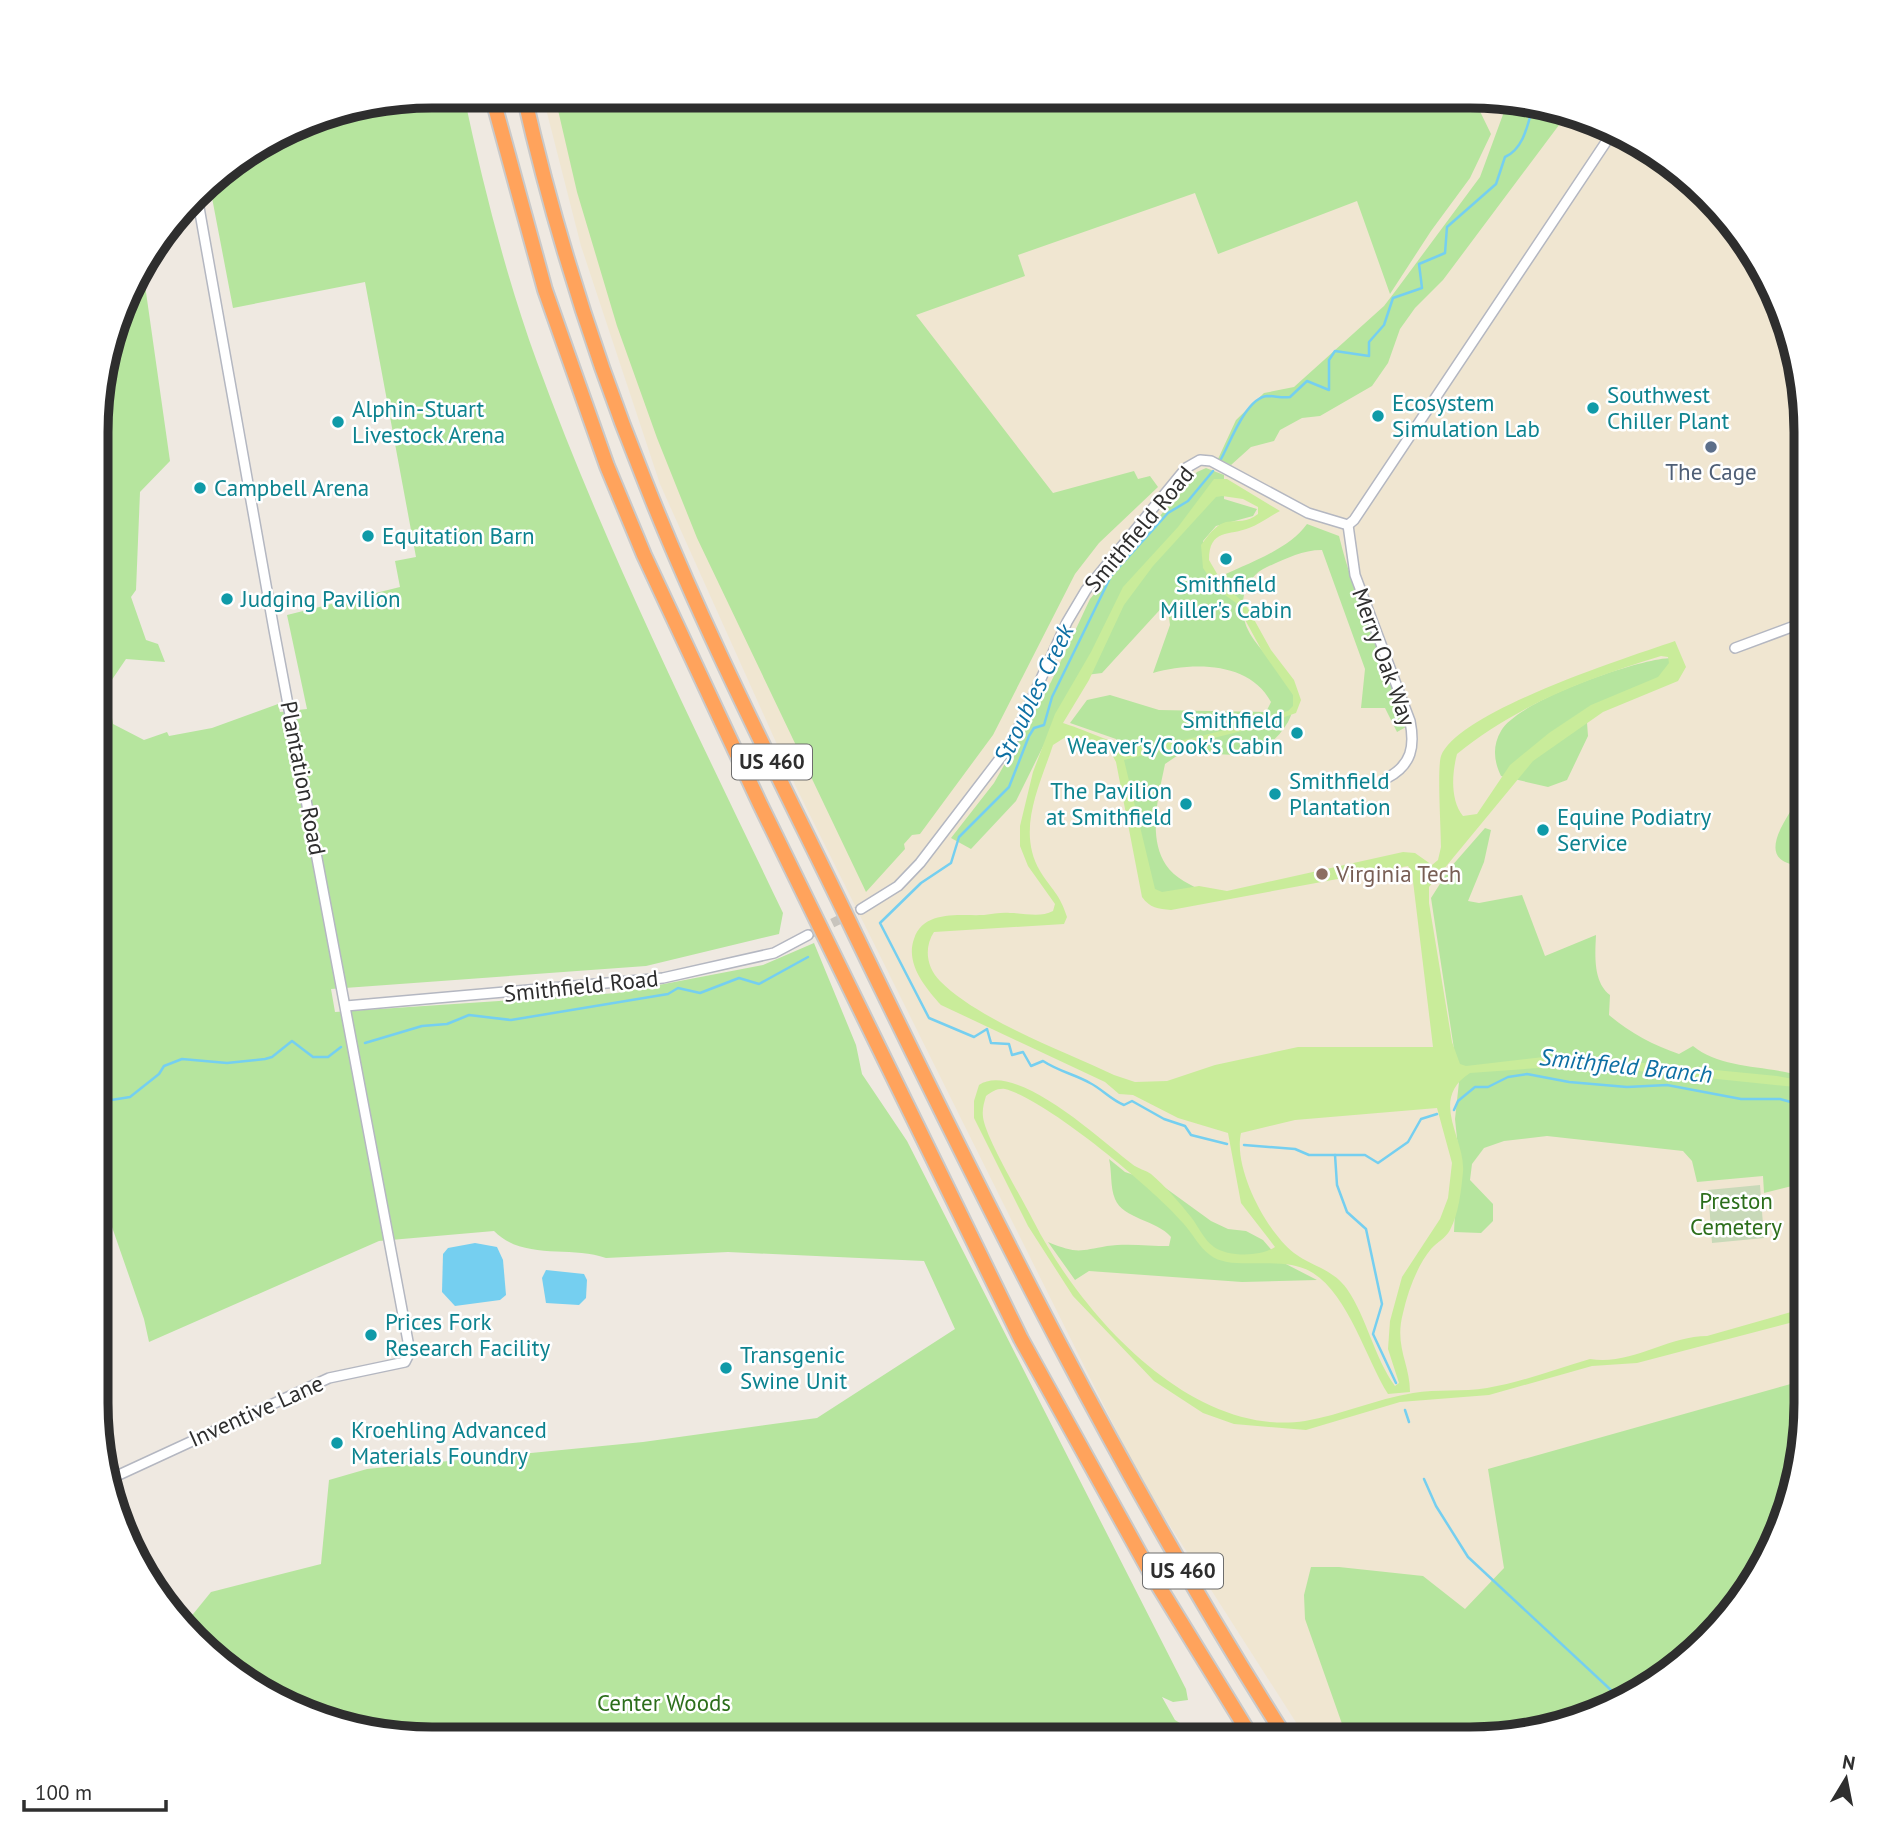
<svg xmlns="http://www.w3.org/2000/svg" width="1902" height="1835" viewBox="0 0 1902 1835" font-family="'PT Sans',sans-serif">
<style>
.education{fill:#f0e6d1}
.green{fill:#b6e59e}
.cemetery{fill:#c8d9b8}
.pitch{fill:#c9ec9a;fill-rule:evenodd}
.water{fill:#75cff0}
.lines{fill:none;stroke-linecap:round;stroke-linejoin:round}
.stream{stroke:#75cff0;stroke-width:2.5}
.minor-tunnel{stroke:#c8c4bd;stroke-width:9;stroke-dasharray:9 4.5;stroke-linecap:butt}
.minor-casing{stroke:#b4b7c1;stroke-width:12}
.highway-casing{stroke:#c9c9c9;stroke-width:18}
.minor{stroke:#fff;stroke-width:9}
.highway{stroke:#ffa35c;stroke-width:14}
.culture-dot{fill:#0f9aa8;stroke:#fff;stroke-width:2.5}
.service-dot{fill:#5c6f8a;stroke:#fff;stroke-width:2.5}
.education-dot{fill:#8d6e63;stroke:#fff;stroke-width:2.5}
.labels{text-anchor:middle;stroke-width:5;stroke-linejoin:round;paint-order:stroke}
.shield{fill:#fff;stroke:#6d6d6d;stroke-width:2}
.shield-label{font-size:21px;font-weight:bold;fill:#2e2e2e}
.culture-label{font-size:23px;fill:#0d838f;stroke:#fff;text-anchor:start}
.service-label{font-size:23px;fill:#4e5e75;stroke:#fff}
.street-label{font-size:23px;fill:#2e2e2e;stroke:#fff}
.education-label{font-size:23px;fill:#785e54;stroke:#fff;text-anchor:start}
.park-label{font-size:23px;fill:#2c6e1b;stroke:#fff}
.water-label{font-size:24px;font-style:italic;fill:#0d6fa3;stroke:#fff}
.rim{fill:none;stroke:#2e2e2e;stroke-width:9}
</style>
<rect width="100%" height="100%" fill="#efe9e1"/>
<path class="education" d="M543 97 1513 99 1637 141 1736 227 1780 304 1805 411V1424L1771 1552 1675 1669 1598 1713 1491 1738H1306L1142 1482 797 789 660 484 581 246Z"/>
<g class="green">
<path d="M432 96H464C483 185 506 277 537 362 606 551 696 731 783 913L779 934 646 966 331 989 335 1012 617 993 763 965 814 943 856 1045 862 1074 907 1141 1186 1689 1188 1700 1173 1702 1162 1697 1175 1720 1204 1738H411L283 1704 185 1624 211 1592 321 1564 329 1480 367 1469 643 1442 817 1418 955 1329 924 1261 728 1252 606 1258C570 1245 524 1261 494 1231L379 1241 149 1342 144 1319 112 1227 98 1233 103 367 142 264 170 461 140 492 136 590 131 597 146 640 158 644 165 662 126 659 107 687 113 724 144 740 167 732 169 736 212 728 278 704 280 712 307 709 287 615 400 587 395 561 416 557 365 282 233 308 209 182 324 114Z"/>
<path d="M555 97 1474 99 1491 134 1470 178 1431 231 1390 294 1357 201 1218 254 1195 193 1018 255 1025 276 916 315 1053 493 1134 471 1138 479 1150 476 1158 487 1099 543 1075 574 993 735 920 834 912 835 904 844 905 849 866 892 697 538 657 438 617 326 577 192Z"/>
<path d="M1513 99 1565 117 1443 280 1415 308 1400 329 1388 363 1372 386 1320 416 1302 418 1280 430 1274 441 1251 447 1231 465 1218 459 1236 420 1264 393 1294 387 1384 306 1397 289 1480 177 1508 101Z"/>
<path d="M1206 468 1224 475V499L1257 509 1253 516 1216 526 1203 541 1204 565 1213 580C1243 565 1288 551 1307 524L1339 536C1355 602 1385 662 1406 727L1397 732 1385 708H1361L1365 669 1322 550C1301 550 1286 559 1267 567 1255 572 1247 583 1244 595 1235 637 1273 654 1290 686 1296 697 1294 711 1288 722 1262 766 1226 754 1184 751L1165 764C1159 794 1147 837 1166 865 1174 878 1192 885 1205 893L1177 897 1152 890 1116 739 1070 723 1087 700 1110 695 1159 710 1266 712 1271 702C1249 661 1192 662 1153 673L1170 625 1167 602 1102 673 1078 676 1016 801 971 849 951 838 994 783 1051 682 1090 599 1197 472Z"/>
<path d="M1671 658V670L1656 682 1586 709 1588 736 1567 780 1548 787 1501 776C1494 762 1492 746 1501 731 1517 701 1637 659 1671 658Z"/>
<path d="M1805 789V856L1796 865C1751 859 1792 811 1805 789Z"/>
<path d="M1485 828 1491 830 1484 862 1468 901 1479 903 1522 895 1545 956 1596 935C1595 955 1593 982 1610 995L1609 1015C1630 1033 1653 1045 1679 1054L1693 1046C1722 1070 1770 1065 1805 1077V1188L1796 1185 1764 1193 1763 1176 1697 1182 1692 1161 1683 1151 1547 1136 1504 1141 1484 1148 1472 1164 1470 1180 1493 1204V1221L1481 1233 1454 1232 1458 1148 1455 1119 1459 1082 1431 898 1450 868Z"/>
<path d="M1109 1159 1125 1172 1160 1184 1211 1221 1228 1229 1246 1231 1263 1240 1282 1262 1317 1280 1242 1282 1089 1271 1075 1280 1048 1242C1077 1254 1079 1251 1107 1246 1127 1243 1149 1246 1169 1246L1171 1237C1157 1220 1123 1219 1115 1199 1110 1187 1112 1171 1109 1159Z"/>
<path d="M1805 1380V1424L1771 1552 1675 1669 1598 1713 1491 1738H1347L1305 1619 1304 1595 1311 1567H1339L1423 1576 1465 1609 1504 1568 1488 1469Z"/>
</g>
<path class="cemetery" d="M1760 1185 1764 1238 1712 1243 1708 1190Z"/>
<path class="pitch" d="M1214 479H1227L1280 511C1270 516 1260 524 1249 528 1230 536 1209 528 1209 560L1223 584 1246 605 1271 650 1294 680 1301 700 1296 713 1250 729 1124 760 1155 889 1162 892 1199 886 1227 891 1403 852 1415 853 1432 865 1438 860 1441 847C1441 829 1437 769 1441 756 1458 711 1629 657 1675 641L1686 667 1678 681 1603 712 1533 761 1429 887V903L1452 1042 1460 1064 1466 1066 1561 1055 1777 1076 1805 1081V1088L1581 1065 1470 1073C1428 1100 1466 1139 1463 1172 1461 1191 1459 1213 1450 1230 1446 1238 1437 1242 1431 1249 1417 1266 1408 1291 1403 1313 1394 1347 1410 1363 1410 1392L1388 1394C1366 1359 1349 1296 1313 1273 1282 1253 1233 1273 1210 1255 1199 1247 1193 1234 1183 1223 1154 1189 1047 1100 1005 1089 997 1088 992 1092 986 1096 984 1103 982 1109 983 1117 985 1137 1023 1200 1034 1222 1081 1314 1191 1438 1305 1421 1341 1415 1376 1399 1413 1393 1437 1389 1463 1392 1487 1388 1522 1382 1556 1369 1590 1359 1630 1366 1668 1336 1707 1336L1805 1308V1319L1637 1363 1592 1366 1489 1395 1400 1402 1306 1430 1234 1424 1203 1413 1154 1381 1073 1296 1028 1226 974 1118V1101L979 1085C1016 1060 1103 1142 1132 1164 1138 1169 1146 1170 1151 1174 1165 1186 1180 1203 1191 1217 1198 1226 1204 1240 1214 1247 1228 1257 1261 1257 1275 1247L1241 1203 1228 1133 1178 1118 1133 1095 1119 1094 1105 1082 941 1005C926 988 905 964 914 939 923 910 959 916 984 915 993 914 1002 912 1010 913 1024 913 1040 918 1053 911L1055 904 1028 866 1020 846V826L1033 772 1055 714 1091 652 1123 587 1178 527ZM1222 496 1243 499 1258 507V514C1247 523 1238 520 1226 522 1215 525 1208 536 1201 545L1203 568 1218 590 1236 603 1262 651 1293 695V706L1288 711C1244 724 1174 748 1129 746 1120 746 1077 727 1063 723L1089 680 1124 605 1153 566 1216 497ZM1661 656 1668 657 1669 663 1658 677 1591 705 1549 733 1510 765 1477 814 1463 816C1450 800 1452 773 1457 754 1517 705 1588 678 1661 656ZM1064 738H1085L1108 747 1116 762 1142 897C1150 908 1158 909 1171 910L1408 866 1412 873 1433 1047H1298L1215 1065 1167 1081 1135 1082 1114 1075C1062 1050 980 1021 940 981 926 967 924 947 934 932L1064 924 1067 917C1060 894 1051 889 1040 871 1016 830 1040 785 1053 745ZM1437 1108 1452 1163 1448 1198 1440 1219 1402 1277 1390 1321 1388 1349 1399 1383 1395 1386C1374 1357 1367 1318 1347 1289 1333 1269 1311 1266 1294 1253 1266 1231 1233 1168 1241 1133L1295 1120Z"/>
<g class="water">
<path d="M475 1243 497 1247 503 1260 506 1295 500 1300 455 1306 442 1292 443 1254 448 1248Z"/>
<path d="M546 1270 584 1274 587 1280 586 1298 579 1305 546 1303 542 1278Z"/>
</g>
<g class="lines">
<g class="stream">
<path d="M1221 459C1230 443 1246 398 1267 396 1275 396 1282 398 1290 397L1307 381 1329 390V360L1335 351 1369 356V342L1384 325 1393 298 1422 288 1419 264 1445 253 1447 227 1496 184 1505 157C1524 149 1528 123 1533 106"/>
<path d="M1213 471 1188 501 1168 513 1111 576 1052 697 1044 725 1034 728 1029 736 1009 787 959 837 951 863 921 883 880 923 929 1018 974 1037 987 1029 991 1043 1009 1044 1012 1055 1023 1052 1031 1066 1043 1061C1060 1072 1074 1074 1090 1083 1102 1089 1111 1100 1124 1105L1132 1101 1164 1119 1185 1126 1191 1135 1227 1144"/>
<path d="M365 1043 422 1026 447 1024 469 1015 511 1020 668 994 678 988 700 993 739 978 759 984 808 957"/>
<path d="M99 1102 130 1097 159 1074 164 1066 182 1059 227 1063 265 1059 272 1057 292 1041 313 1057H328L341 1047"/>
<path d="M1454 1110 1458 1101 1475 1087H1488L1508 1077 1527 1074 1569 1082 1627 1087 1667 1085 1741 1099H1780L1805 1106"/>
<path d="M1244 1145 1295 1149 1309 1155H1365L1378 1163 1408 1142 1421 1119 1437 1114"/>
<path d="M1335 1155 1337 1185 1347 1212 1366 1229 1382 1304 1373 1334 1396 1383"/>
<path d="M1405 1410 1409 1422"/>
<path d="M1424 1479 1436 1506 1468 1557 1612 1691 1630 1695"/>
</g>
<path class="minor-tunnel" d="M808 935 861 909"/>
<g class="minor-casing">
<g id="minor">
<path d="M1348 525 1355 575 1410 721C1415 746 1412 765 1387 778"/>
<path d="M1735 648 1805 622"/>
<path d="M861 909 898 886 920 863 1011 744 1067 622 1086 590 1186 468 1200 460 1211 461 1308 513 1348 525 1354 520 1612 133"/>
<path d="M346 1006 663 978 774 953 808 935"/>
<path d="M110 1479 329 1378 405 1362 410 1352 274 630 197 196"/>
</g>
</g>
<g class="highway-casing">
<g id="highway">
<path d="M492 96 545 290 607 466 644 555 760 804 1021 1339 1150 1572 1252 1738"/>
<path d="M524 96C554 227 594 355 644 479 705 635 783 784 855 934 988 1209 1122 1481 1286 1738"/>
</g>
</g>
<use href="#minor" class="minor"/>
<use href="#highway" class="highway"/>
</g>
<g class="culture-dot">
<circle cx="1593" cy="408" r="7"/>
<circle cx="1378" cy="416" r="7"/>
<circle cx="338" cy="422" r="7"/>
<circle cx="200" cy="488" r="7"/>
<circle cx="368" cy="536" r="7"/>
<circle cx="1226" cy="559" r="7"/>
<circle cx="227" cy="599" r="7"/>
<circle cx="1297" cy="733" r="7"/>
<circle cx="1275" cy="794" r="7"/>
<circle cx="1186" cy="804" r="7"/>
<circle cx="1543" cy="830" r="7"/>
<circle cx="371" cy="1335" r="7"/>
<circle cx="726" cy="1368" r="7"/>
<circle cx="337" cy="1443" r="7"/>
</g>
<circle class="service-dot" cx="1711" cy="447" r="7"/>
<circle class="education-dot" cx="1322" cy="874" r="7"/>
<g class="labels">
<g class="shield">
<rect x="732" y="744.5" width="80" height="35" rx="5"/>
<rect x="1143" y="1553.5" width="80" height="35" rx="5"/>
</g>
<g class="shield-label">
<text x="772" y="769">US 460</text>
<text x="1183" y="1578">US 460</text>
</g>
<g class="culture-label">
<text x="1607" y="403">Southwest<tspan x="1607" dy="26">Chiller Plant</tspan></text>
<text x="1392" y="411">Ecosystem<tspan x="1392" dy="26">Simulation Lab</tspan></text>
<text x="352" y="417">Alphin-Stuart<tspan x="352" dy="26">Livestock Arena</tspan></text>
<text x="214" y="496">Campbell Arena</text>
<text x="382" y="544">Equitation Barn</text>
<text x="1226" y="592" text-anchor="middle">Smithfield<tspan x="1226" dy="26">Miller's Cabin</tspan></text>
<text x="241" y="607">Judging Pavilion</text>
<text x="1283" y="728" text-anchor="end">Smithfield<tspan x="1283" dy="26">Weaver's/Cook's Cabin</tspan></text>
<text x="1289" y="789">Smithfield<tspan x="1289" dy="26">Plantation</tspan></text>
<text x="1172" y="799" text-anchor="end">The Pavilion<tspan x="1172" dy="26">at Smithfield</tspan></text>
<text x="1557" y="825">Equine Podiatry<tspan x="1557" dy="26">Service</tspan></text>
<text x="385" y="1330">Prices Fork<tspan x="385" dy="26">Research Facility</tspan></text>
<text x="740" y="1363">Transgenic<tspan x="740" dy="26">Swine Unit</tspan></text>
<text x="351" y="1438">Kroehling Advanced<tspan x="351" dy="26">Materials Foundry</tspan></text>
</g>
<g class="service-label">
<text x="1711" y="480">The Cage</text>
</g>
<g class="street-label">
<text transform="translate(1139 529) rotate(-50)" y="8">Smithfield Road</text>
<text transform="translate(1384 657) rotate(70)" y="8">Merry Oak Way</text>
<text transform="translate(303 778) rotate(79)" y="8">Plantation Road</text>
<text transform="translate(581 986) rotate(-6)" y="8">Smithfield Road</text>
<text transform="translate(256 1411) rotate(-24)" y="8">Inventive Lane</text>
</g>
<g class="education-label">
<text x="1336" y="882">Virginia Tech</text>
</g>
<g class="park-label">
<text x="1736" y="1209">Preston<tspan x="1736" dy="26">Cemetery</tspan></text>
<text x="664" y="1711">Center Woods</text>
</g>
<g class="water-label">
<text transform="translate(1034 694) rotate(-64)" y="8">Stroubles Creek</text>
<text transform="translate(1626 1066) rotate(6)" y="8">Smithfield Branch</text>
</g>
</g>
<path d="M0 0H1902V1835H0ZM432 108H1470A324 324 0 0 1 1794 432V1403A324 324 0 0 1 1470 1727H432A324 324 0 0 1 108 1403V432A324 324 0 0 1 432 108Z" fill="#fff" fill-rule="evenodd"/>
<path class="rim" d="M432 108H1470A324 324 0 0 1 1794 432V1403A324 324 0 0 1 1470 1727H432A324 324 0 0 1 108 1403V432A324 324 0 0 1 432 108Z"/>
<g transform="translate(1846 1779) rotate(10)" stroke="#ffffff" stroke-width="5" paint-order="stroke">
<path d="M0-5L12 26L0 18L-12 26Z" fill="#2e2e2e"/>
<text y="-10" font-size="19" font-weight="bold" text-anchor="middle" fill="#2e2e2e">N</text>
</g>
<path d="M24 1800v10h142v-10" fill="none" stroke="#2e2e2e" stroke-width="3.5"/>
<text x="35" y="1800" font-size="21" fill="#2e2e2e" stroke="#ffffff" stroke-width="5" paint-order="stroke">100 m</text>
</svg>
